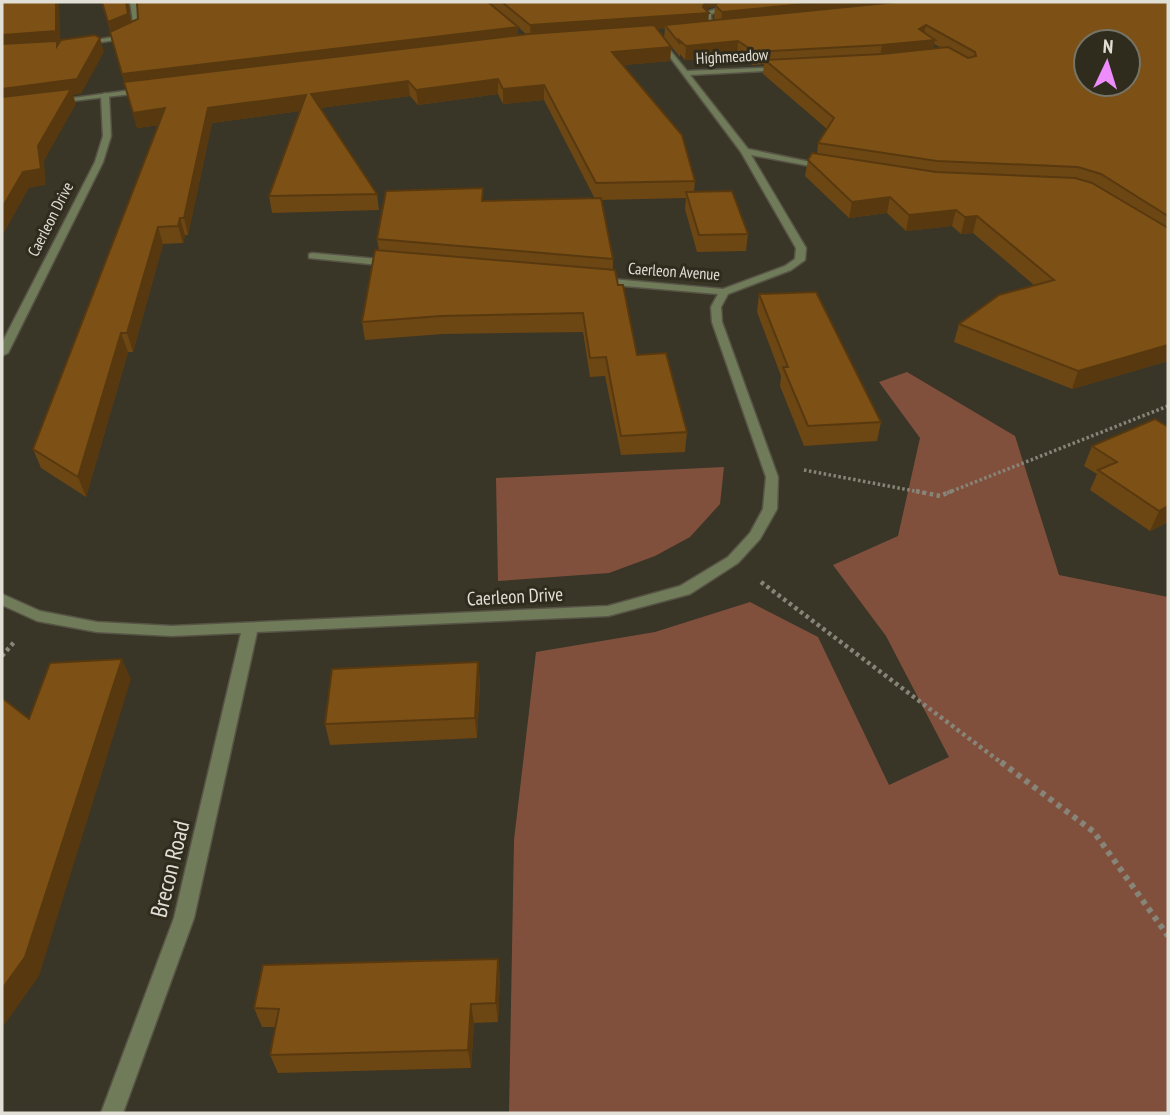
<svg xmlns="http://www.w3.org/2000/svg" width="1170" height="1115" viewBox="0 0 1170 1115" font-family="'PT Sans Narrow',sans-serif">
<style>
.green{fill:#81503d}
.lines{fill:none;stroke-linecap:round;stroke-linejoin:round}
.service-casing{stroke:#575446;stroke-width:3}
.minor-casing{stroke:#575446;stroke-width:3}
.tertiary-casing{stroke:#575446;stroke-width:3}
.path-far2{stroke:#878478;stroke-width:3.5;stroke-dasharray:2.5 2.5;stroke-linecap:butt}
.path-far1{stroke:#878478;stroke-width:4.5;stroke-dasharray:3.5 3.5;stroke-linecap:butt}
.path{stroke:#878478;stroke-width:6;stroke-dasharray:5 5;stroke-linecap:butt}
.service{fill:#707b59;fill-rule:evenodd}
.minor{fill:#707b59;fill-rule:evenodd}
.tertiary{fill:#707b59;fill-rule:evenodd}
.wall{fill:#6c4613;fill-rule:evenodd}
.shaded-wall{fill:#58390f}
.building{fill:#7d5116;stroke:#58390f;stroke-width:2;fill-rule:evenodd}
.labels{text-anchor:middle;stroke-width:6;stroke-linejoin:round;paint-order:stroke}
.far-street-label{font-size:16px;fill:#e1dfd6;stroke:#2f2b1d}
.street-label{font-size:19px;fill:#e1dfd6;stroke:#2f2b1d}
.near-street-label{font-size:23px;fill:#e1dfd6;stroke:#2f2b1d}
</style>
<rect width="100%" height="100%" fill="#393527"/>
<g class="green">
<path d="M907 372 1015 436 1059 575 1168 597V1113H509L514 840 536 652 655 632 750 602 818 637 889 785 949 757 886 636 833 565 898 536 920 438 879 382Z"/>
<path d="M724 467 720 504 690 537 655 556 609 573 498 581 496 478Z"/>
</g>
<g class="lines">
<g class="service-casing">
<path id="service" d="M130 2H136L140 29 130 38 81 45 83 42 126 35 134 29Z"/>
</g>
<g class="minor-casing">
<g id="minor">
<path d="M733 4 735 7 711 14V19L722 28V30H718L705 20 706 12Z"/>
<path d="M660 38 687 71 785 67 783 70 690 75 748 149 830 166 826 169 751 155 806 248 805 260 791 270 728 294 721 307 722 322 778 477 777 509 760 539 738 563 690 594 608 616 257 632 194 918 123 1113H101L174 918 241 633 172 636 97 632 37 621 2 605V594L40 611 97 622 172 626 608 606 680 586 728 557 750 533 763 509 766 477 712 322 711 307 718 294 601 284 596 281 601 278 723 289 785 266 795 259 796 248 741 152 658 41Z"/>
<path d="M105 93 109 95 111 136 103 162 8 353 2 356V343L95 162 103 136 101 95Z"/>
<path d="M312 253 389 260 394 263 389 266 309 258V254Z"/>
</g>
</g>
<g class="tertiary-casing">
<path id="tertiary" d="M146 88 149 92 55 103 51 101Z"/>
</g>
<g class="path-far2">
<path d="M804 470 925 493"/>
<path d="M947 493 1168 406"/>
</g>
<g class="path-far1">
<path d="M916 491 940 496 952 491"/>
<path d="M761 582 1003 764"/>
<path d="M2 656 15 641"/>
</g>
<path class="path" d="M1001 762 1094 832 1168 936"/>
<use href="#service" class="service"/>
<use href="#minor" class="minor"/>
<use href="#tertiary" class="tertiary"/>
</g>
<g class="wall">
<path d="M102 2H128L131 22 489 2H1168V361L1072 389 954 342 959 324 1034 285 973 233 961 234 952 226 906 231 887 213 849 218 805 176 808 160 817 154 818 143 827 129 763 74 764 64 753 65 737 55 685 60 680 54V57L664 38 671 47 670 61 623 65 695 181 694 192 748 234 746 251 697 252 685 209 686 198 602 200 613 259V270L637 355 687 432 685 452 621 455 605 376 590 377 583 332 443 334 365 340 362 322 379 250 377 239 484 201 595 199 544 100 503 104 498 94 418 105 410 96 320 108 377 194 379 210 272 213 269 196 300 111 212 123 188 235H185L183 243 163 244 133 352H128L86 497 41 468 33 449 159 125 137 128ZM715 6 714 18 716 20 708 21 705 9ZM518 27 526 34 518 35ZM665 28 664 38 657 29ZM934 44 942 48 933 49Z"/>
<path d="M759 294 881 422 877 441 804 446 780 386 781 376 757 312Z"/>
<path d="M1168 427V522L1150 531 1090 490 1097 474 1084 466 1092 446Z"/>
<path d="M478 662 480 683 477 738 330 745 325 724Z"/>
<path d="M498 959 500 978 498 1022 474 1023 471 1068 278 1073 270 1055 276 1027H262L254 1008Z"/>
</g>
<g class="shaded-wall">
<path d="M56 2H59L61 54 2 48V35Z"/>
<path d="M126 2H128L131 26 111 35 108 22Z"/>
<path d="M705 2H737L720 3 705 10 709 13 708 25H665L664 28 531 38 530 25Z"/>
<path d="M824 2H945L721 24 722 12Z"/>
<path d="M926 25 923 37 919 29Z"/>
<path d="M518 27V40L126 88 122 74Z"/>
<path d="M100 38 104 52 81 94 73 95 76 104 44 161 46 185 29 188 2 236V208L23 172 2 104V89Z"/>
<path d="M935 40 932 53 880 58 882 45Z"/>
<path d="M738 41 737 55 685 60 686 46Z"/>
<path d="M671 47 670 61 612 66V52Z"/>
<path d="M498 79V94L418 105 416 90Z"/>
<path d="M408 81 410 96 313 109 311 94Z"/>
<path d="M544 85V100L503 104V89Z"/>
<path d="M306 95 308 110 212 123 188 235 184 218 208 108Z"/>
<path d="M165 108 169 124 137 128 133 113Z"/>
<path d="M890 197 887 213 849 218 852 202Z"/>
<path d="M956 210 952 226 906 231 909 215Z"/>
<path d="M977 216 973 233 961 234 965 217Z"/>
<path d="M180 218 185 235 183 243 178 226Z"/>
<path d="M158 227 163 244 133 352 127 333Z"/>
<path d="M121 333 128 352 86 497 78 477Z"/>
<path d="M1168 345V361L1072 389 1078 371Z"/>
<path d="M1168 506V522L1150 531 1159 511Z"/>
<path d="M122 659 131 679 39 976 2 1028V989Z"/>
<path d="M478 662 480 683 477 738 475 718Z"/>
<path d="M498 959 500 978 498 1022 496 1003Z"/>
<path d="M471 1004 474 1023 471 1068 468 1050Z"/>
</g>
<g class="building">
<path d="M2 2H56V31L2 35Z"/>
<path d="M102 2H126L128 14 108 22Z"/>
<path d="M137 2H488L518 27 122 74 110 32 138 19Z"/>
<path d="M502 2H705L703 7 709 13 530 25Z"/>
<path d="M720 2H824L722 12 715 5Z"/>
<path d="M897 2H1168V216L1101 174 1078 167 937 161 818 143 834 118 765 60 882 54 948 47 968 58 976 56 975 52 926 25 919 29 935 40 882 45 755 52 738 41 686 46 679 40 680 44 665 25ZM1086 42H1128V84H1086Z"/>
<path d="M654 25 671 47 612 52 682 135 695 181 596 183 544 85 503 89 498 79 416 90 408 81 311 94 377 194 269 196 306 95 208 108 184 218H180L178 226 158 227 127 333H121L78 477 33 449 165 108 133 113 124 82 529 34Z"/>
<path d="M95 35 100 38 77 79 2 89V44L57 41V46L61 40Z"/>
<path d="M71 89 38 146 41 169 23 172 2 208V97Z"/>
<path d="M812 153 936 172 1075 178 1092 183 1168 228V345L1078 371 959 324 999 295 1054 280 977 216 965 217 956 210 909 215 890 197 852 202 808 160Z"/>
<path d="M483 188 482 201 601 198 613 259 377 239 386 191Z"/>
<path d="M732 191 748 234 699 235 686 192Z"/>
<path d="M375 250 615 270 618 285H623L637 355 666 353 687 432 621 436 606 357 590 358 583 313 441 316 362 322Z"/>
<path d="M816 292 881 422 808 426 783 367H788L759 294Z"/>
<path d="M1155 419 1168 427V506L1159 511 1098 470 1117 462 1092 446Z"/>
<path d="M122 659 25 957 2 989V698L29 719 50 663Z"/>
<path d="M478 662 475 718 325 724 332 669Z"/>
<path d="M498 959 496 1003 471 1004 468 1050 270 1055 279 1009 254 1008 263 965Z"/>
</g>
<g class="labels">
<g class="far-street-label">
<text transform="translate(732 56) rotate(-3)" y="6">Highmeadow</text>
<text transform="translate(50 219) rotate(-63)" y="6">Caerleon Drive</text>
<text transform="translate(674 271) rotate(4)" y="6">Caerleon Avenue</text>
</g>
<g class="street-label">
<text transform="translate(515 596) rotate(-3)" y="7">Caerleon Drive</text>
</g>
<g class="near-street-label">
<text transform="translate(170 869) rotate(-76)" y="8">Brecon Road</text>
</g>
</g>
<rect width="1170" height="1115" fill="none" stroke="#e1dfd6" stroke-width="7"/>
<g transform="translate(1107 63) rotate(4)"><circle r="33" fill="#2f2b1d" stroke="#767367" stroke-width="2"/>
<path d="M0-5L12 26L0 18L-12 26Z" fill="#ed8cfa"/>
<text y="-10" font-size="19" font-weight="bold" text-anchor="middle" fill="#e1dfd6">N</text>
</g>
</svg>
